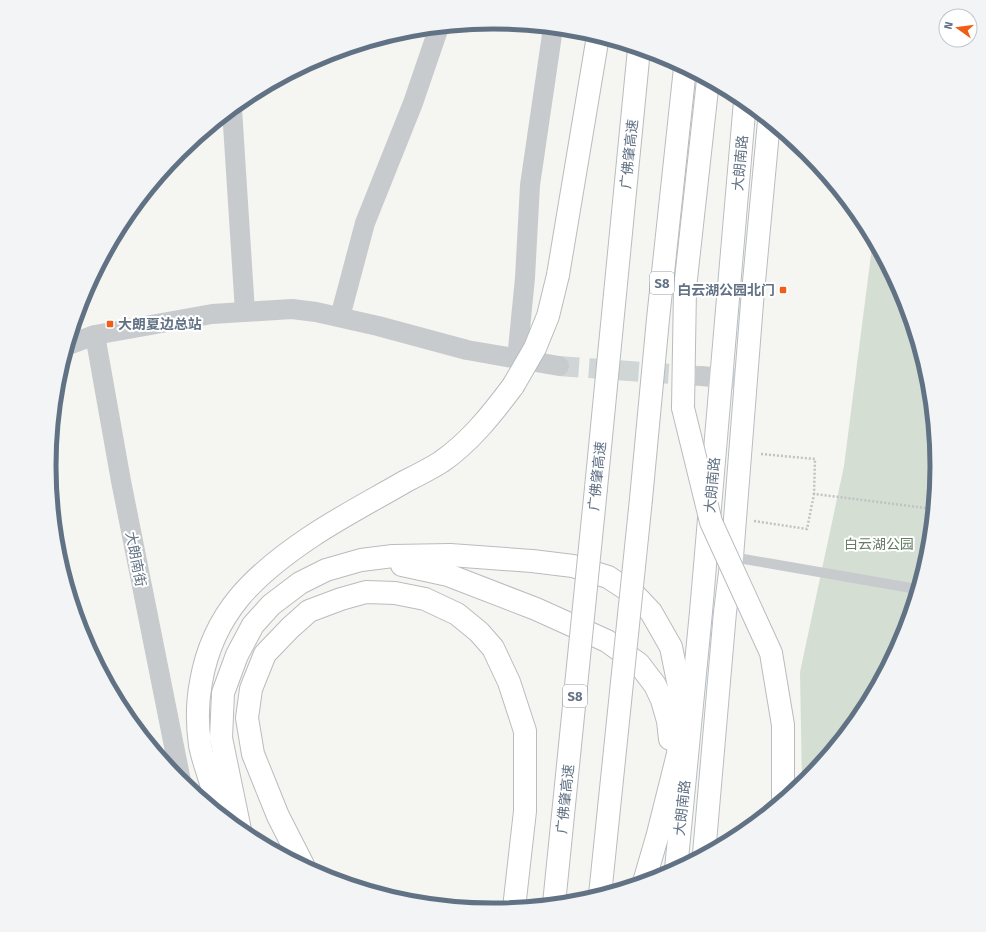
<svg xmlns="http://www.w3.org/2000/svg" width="986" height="932" viewBox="0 0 986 932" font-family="'Fira Sans','Noto Sans SC',sans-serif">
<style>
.green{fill:#d5ded2}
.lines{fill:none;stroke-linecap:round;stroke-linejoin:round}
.street-tunnel{stroke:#d0d5d6;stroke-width:20;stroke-dasharray:20 10;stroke-linecap:butt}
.secondary-casing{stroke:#b9bdc2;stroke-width:24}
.highway-casing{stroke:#b9bcbf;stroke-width:24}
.path{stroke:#c0c2c4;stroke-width:2.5;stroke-dasharray:2 2;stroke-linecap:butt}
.lane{stroke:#c8cbce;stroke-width:10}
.street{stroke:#c8cbce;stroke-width:20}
.secondary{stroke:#fff;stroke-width:22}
.highway{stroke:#fff;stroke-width:22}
.highway-bridge-casing{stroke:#b9bcbf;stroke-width:24;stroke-linecap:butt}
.highway-bridge{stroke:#fff;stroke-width:22}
.poi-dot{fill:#f05d17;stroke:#fff;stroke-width:1.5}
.labels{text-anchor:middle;stroke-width:4;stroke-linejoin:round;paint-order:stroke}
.shield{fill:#fff;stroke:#919caa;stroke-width:1}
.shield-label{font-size:13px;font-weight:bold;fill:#627285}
.street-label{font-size:14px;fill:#627285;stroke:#fff}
.poi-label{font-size:14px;font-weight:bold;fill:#627285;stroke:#fff;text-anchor:end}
.park-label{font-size:14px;fill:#647c62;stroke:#fff}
.rim{fill:none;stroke:#627285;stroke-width:5}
</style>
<rect width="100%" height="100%" fill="#f5f6f1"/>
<path class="green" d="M873 239 903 296 929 380 937 466 928 553 903 636 862 713 807 780 802 784 800 672 844 466Z"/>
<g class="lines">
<path class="street-tunnel" d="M559 366 699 376"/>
<g class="secondary-casing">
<g id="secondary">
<path d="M704 854 725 612 732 557 752 303 769 121"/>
<path d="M676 869 701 612 745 101"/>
</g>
</g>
<g class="highway-casing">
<g id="highway">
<path d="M558 275 598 36"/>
<path d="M683 408 685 288 708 80"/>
<path d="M596 488 639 49"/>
<path d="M641 499 658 319 685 68"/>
<path d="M402 565 448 575 536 609 607 641 639 664 655 685 662 700 668 721 670 739"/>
<path d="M221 815C216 803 213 789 209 777 206 767 202 756 200 745 197 724 197 703 201 682 213 612 255 574 312 536 342 516 375 499 406 481 418 475 430 469 441 462 470 442 492 414 513 386"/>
<path d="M240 830 221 738 223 693 237 655 253 625 271 605 300 583 326 570 361 560 393 556 450 555 532 561 573 566 608 577 634 594 651 612 671 647 680 691 681 721 678 754 658 834 644 882"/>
<path d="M303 865 278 816 253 754 247 718 251 689 265 654 290 628 309 611 341 599 366 592 395 593 425 599 457 614 479 632 493 648 509 682 525 731V811L514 908"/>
</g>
</g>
<g class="path">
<path d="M761 454 815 459 814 494"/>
<path d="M754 521 807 529 814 494 933 509"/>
</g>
<g class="lane">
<path d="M732 557 917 589"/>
<path d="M917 592 922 574"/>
</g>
<g class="street">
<path d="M232 109 245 312"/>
<path d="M340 317 365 223 413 103 439 27"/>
<path d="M95 335 121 481 181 781"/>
<path d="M68 345 95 335 212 314 292 309 316 312 378 326 467 350 559 366"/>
<path d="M517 359 525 278 530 185 553 28"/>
<path d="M701 376 746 380"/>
</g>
<use href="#secondary" class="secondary"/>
<use href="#highway" class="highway"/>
<g class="highway-bridge-casing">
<g id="highway-bridge">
<path d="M513 386 535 348 548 316 558 275"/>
<path d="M683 408 711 522 771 653 783 725V799"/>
<path d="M600 895 641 499"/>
<path d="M554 904 596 488"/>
</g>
</g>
<use href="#highway-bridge" class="highway-bridge"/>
</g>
<g class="poi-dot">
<rect x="779" y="286" width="8" height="8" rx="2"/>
<rect x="106" y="320" width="8" height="8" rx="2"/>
</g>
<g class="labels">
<g class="shield">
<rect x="650" y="272" width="24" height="22" rx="3"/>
<rect x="563" y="685" width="24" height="22" rx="3"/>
</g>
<g class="shield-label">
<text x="662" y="288">S8</text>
<text x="575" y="701">S8</text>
</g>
<g class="street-label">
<text transform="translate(629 154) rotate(-84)" y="5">广佛肇高速</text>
<text transform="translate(740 163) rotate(-85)" y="5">大朗南路</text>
<text transform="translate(597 476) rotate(-84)" y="5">广佛肇高速</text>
<text transform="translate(712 485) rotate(-85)" y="5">大朗南路</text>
<text transform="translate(136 559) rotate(79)" y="5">大朗南街</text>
<text transform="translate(565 799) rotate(-84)" y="5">广佛肇高速</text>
<text transform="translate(682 808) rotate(-84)" y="5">大朗南路</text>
</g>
<g class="poi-label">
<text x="775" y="295">白云湖公园北门</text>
<text x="118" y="329" text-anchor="start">大朗夏边总站</text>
</g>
<g class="park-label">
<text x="879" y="549">白云湖公园</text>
</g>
</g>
<path d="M0 0H986V932H0ZM56 466a437 437 0 1 1 874 0a437 437 0 1 1-874 0Z" fill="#f2f4f5" fill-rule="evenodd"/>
<path class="rim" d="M56 466a437 437 0 1 1 874 0a437 437 0 1 1-874 0Z"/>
<g transform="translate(958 28) rotate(284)"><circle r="19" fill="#ffffff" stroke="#c0c7ce"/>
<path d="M0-3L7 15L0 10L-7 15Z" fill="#f05d17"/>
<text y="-6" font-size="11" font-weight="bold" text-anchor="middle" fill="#627285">N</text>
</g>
</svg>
